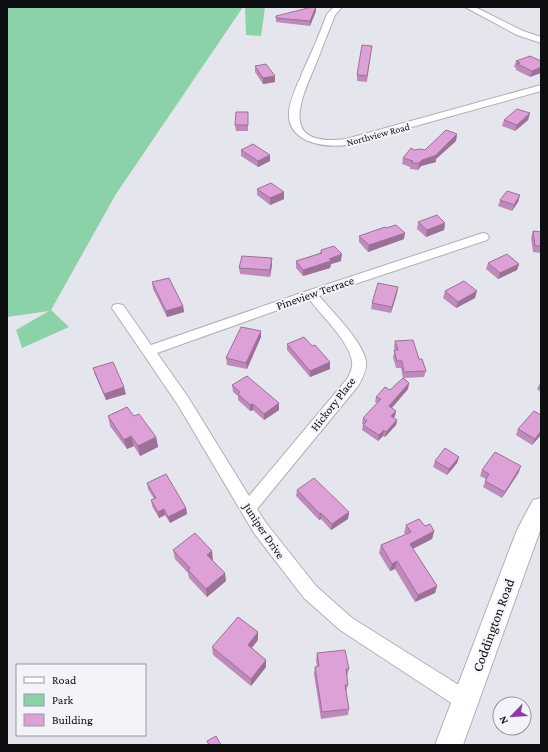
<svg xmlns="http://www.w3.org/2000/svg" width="548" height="752" viewBox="0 0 548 752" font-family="'Crimson Pro',serif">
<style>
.green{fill:#8bd2a8}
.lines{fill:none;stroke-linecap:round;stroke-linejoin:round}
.street-casing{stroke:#aeb0b6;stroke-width:2}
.secondary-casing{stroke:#aeb0b6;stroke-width:2}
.street{fill:#fff;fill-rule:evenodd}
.secondary{fill:#fff;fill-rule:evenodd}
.wall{fill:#be8ab9}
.shaded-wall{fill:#9b7196}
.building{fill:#dda1d7;stroke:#9b7196}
.labels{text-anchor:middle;stroke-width:4;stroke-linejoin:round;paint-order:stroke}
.far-street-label{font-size:10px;fill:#0d0e10;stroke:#f2f4fa}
.street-label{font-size:12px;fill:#0d0e10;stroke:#f2f4fa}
.near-street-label{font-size:14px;fill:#0d0e10;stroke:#f2f4fa}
</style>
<rect width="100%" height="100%" fill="#e5e6ed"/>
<g class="green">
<path d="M7 7H243L116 194 51 310 69 327 22 348 16 330 49 311 7 317Z"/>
<path d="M245 7H265L261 36 246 35Z"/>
</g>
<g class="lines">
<g class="street-casing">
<g id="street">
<path d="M334 7H342L335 15C328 32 322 49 315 66 298 105 281 147 346 139L541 85V91L347 145C324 148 287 143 289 112 290 98 298 84 303 71 312 52 320 33 327 14Z"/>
<path d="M465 7H475L523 31 541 37V43L517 35Z"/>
<path d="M483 233 487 234 489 237 487 240 319 296C332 311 364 343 366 362 367 370 362 379 358 386L257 509 266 523 316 586 352 618 473 694 476 701 473 708 466 711 459 708 340 630 304 598 254 533 178 405 112 308 113 305 118 304 123 305 151 345 307 291ZM309 299C321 315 349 341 352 361 353 367 350 374 347 379L249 496 188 397 157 353Z"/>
</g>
</g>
<g class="secondary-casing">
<path id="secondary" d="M541 498V528L463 745H435L517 530 533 500Z"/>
</g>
<use href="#street" class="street"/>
<use href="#secondary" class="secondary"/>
</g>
<g class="wall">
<path d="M316 11 310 26 276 22V16Z"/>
<path d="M371 52 367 82 357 81V75Z"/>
<path d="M516 61H541L530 77 516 70V68L514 67Z"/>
<path d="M255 66 275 82 263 84 255 72Z"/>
<path d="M248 112V131H236L235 125Z"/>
<path d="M530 113 528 120 515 131 502 126 504 120Z"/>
<path d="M457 134 456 141 436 159V162L421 166 418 170 410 169V167L402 164 403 158 414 150H425Z"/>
<path d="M241 150 270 155V161L258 167 241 156Z"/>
<path d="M257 189 284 199 270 205 257 195Z"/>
<path d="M520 195 518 202 512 211 498 206 500 200Z"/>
<path d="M418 222 445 223 444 230 426 237 417 229Z"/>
<path d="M533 231 541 232V253L533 252 531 238Z"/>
<path d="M359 236 404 239 368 252 359 242Z"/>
<path d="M321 250 341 261 331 264 330 268 303 276 296 268V261L320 253Z"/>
<path d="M488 263 519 264 517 270 498 279 486 269Z"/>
<path d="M272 265 270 277 240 274 239 268Z"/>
<path d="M152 282 183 306 184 312 167 317 153 289Z"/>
<path d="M398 287 397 293 391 313 371 309 372 303Z"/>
<path d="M445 291 475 298 456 308 443 298Z"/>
<path d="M261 331V337L247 369 227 365 226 358Z"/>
<path d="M395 341 419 359 426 371 424 377 404 378 409 383 408 389 392 408 396 411 395 416 394 418 397 420 396 425 385 437 383 436 378 441 362 430 363 424H362L363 418 377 403 375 402 376 397 390 390 403 378 401 368H396L393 357 395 350 394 347Z"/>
<path d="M287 344 312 346 330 362V369L310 377 287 350Z"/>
<path d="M93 368 126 394 106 400 95 375Z"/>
<path d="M541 381V392L537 389Z"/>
<path d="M232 385 279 410 264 420 253 410 250 411 238 400V396L233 392Z"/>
<path d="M108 416H134L156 437 158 447 140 456 134 446 127 449 110 426Z"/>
<path d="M518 429 541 435 532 445 516 435Z"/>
<path d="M459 457 457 463 447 475 433 467 435 461Z"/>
<path d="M482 470 519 472 502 498 483 487 486 479 480 476Z"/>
<path d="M147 483 186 508 187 514 170 523 165 515 159 518 152 506 151 500 154 499 148 489Z"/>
<path d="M297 490 349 512 348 519 331 530 321 519 319 520 296 496Z"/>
<path d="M406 525 425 526 434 531 432 539 413 549 437 586 435 593 415 602 395 569 390 571 379 553 381 545 406 535 404 533Z"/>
<path d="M173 550 213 560 212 561 226 581 207 597 189 578 188 573 175 559Z"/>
<path d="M258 632V640L252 648 266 660V667L251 686 213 655 212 647Z"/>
<path d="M317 653 349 669 347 676 348 685 346 692 349 709 348 715 321 719 314 674 315 667H317L316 661Z"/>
</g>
<g class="shaded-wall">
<path d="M316 7V11L310 26V21Z"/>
<path d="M541 67V73L530 77 532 71Z"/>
<path d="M275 76V82L263 84V78Z"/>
<path d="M530 113 528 120 515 131 517 125Z"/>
<path d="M457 134 456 141 436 159V162L421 166 418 170 419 163 422 160 436 155Z"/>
<path d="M270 155V161L258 167V161Z"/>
<path d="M284 192V199L270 205V198Z"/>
<path d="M520 195 518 202 512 211 514 205Z"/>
<path d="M445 223 444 230 426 237 427 230Z"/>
<path d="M405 233 404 239 368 252 369 245Z"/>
<path d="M342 254 341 261 331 264 330 268 303 276V270L329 259Z"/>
<path d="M272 258V265L270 277V270Z"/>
<path d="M519 264 517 270 498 279 500 273Z"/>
<path d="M398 287 397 293 391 313 392 307Z"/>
<path d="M477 291 475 298 456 308 458 302Z"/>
<path d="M183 306 184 312 167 317 166 311Z"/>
<path d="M261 331V337L247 369 246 363Z"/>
<path d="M330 362V369L310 377V371Z"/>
<path d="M409 383 408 389 388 412 389 406Z"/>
<path d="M124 387 126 394 106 400 104 394Z"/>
<path d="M279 403V410L264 420V414Z"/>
<path d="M253 404V410L250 411V405Z"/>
<path d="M396 411 395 416 390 422 391 416Z"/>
<path d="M397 420 396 425 385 437 386 432Z"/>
<path d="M384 430 383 436 378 441 379 435Z"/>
<path d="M541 431V435L532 445 535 439Z"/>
<path d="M131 436 134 446 127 449 124 440Z"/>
<path d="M156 437 158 447 140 456 138 446Z"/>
<path d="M459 457 457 463 447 475 449 469Z"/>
<path d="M521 466 519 472 502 498 505 492Z"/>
<path d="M186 508 187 514 170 523 168 517Z"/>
<path d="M164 509 165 515 159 518 158 512Z"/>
<path d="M349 512 348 519 331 530 332 524Z"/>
<path d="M321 513V519L319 520 320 514Z"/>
<path d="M434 531 432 539 408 551 410 544Z"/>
<path d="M212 551 213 560 208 564 207 555Z"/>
<path d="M397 561 395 569 390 571 392 564Z"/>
<path d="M225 573 226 581 207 597 206 589Z"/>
<path d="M437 586 435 593 415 602 418 595Z"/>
<path d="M258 632V640L248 652V645Z"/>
<path d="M266 660V667L251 686V679Z"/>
</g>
<g class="building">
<path d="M312 7H316L310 21 276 18V16Z"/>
<path d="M362 45 372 46 367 76 357 75Z"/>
<path d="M530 56 541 61V67L532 71 517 64 520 63 516 61Z"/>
<path d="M266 64 275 76 263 78 255 66Z"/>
<path d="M517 109 530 113 517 125 504 120Z"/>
<path d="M236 112H248V125H235Z"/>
<path d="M446 130 457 134 436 155H437L422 160 419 163H411L413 161 403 158 411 148 414 150 421 149 425 150Z"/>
<path d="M253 144 270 155 258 161 241 150Z"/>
<path d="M271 183 284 192 270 198 257 189Z"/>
<path d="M507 191 520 195 514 205 500 200Z"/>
<path d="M437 215 445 223 427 230 418 222Z"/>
<path d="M396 225 405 233 369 245 359 236 385 227 386 228Z"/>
<path d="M533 231 541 232V246H535Z"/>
<path d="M334 246 342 254 329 259 331 261 303 270 296 261 322 253 321 250Z"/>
<path d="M507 254 519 264 500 273 488 263Z"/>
<path d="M242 256 272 258 270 270 239 268Z"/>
<path d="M169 278 183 306 166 311 152 282Z"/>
<path d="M464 281 477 291 458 302 445 291Z"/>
<path d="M378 283 398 287 392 307 372 303Z"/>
<path d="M241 327 261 331 246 363 226 358Z"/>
<path d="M304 337 312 346 315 345 330 362 310 371 287 344Z"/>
<path d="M413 340 419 359H422L426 371 404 372 402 361H397L394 350H398L395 341Z"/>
<path d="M113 362 124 387 104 394 93 368Z"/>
<path d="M247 376 279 403 264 414 253 404 250 405 238 394 240 392 232 385Z"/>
<path d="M403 378 409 383 389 406 396 411 391 416 397 420 386 432 384 430 379 435 363 425 367 421 363 418 381 399 376 397 385 387 390 390Z"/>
<path d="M127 407 134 416 139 414 156 437 138 446 131 436 124 440 108 416Z"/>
<path d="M534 411 541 415V431L535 439 518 429Z"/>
<path d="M445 448 459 457 449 469 435 461Z"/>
<path d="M495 452 521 466 505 492 485 481 489 474 482 470Z"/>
<path d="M166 474 186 508 168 517 164 509 158 512 151 500 156 498 147 483Z"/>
<path d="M314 478 349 512 332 524 321 513 320 514 297 490Z"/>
<path d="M419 519 425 526 430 524 434 531 410 544 437 586 418 595 397 561 392 564 381 545 411 532 406 525Z"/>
<path d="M195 533 212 551 207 555 225 573 206 589 188 570 190 568 173 550Z"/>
<path d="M238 617 258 632 248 645 266 660 251 679 212 647Z"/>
<path d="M345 650 349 669H346L348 685H345L349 709 322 712 315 667 319 666 317 653Z"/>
<path d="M216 736 221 745H209L207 741Z"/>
</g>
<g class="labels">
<g class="far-street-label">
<text transform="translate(378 134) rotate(-15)" y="4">Northview Road</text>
</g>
<g class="street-label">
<text transform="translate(315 293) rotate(-19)" y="4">Pineview Terrace</text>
<text transform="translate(333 404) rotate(-52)" y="4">Hickory Place</text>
<text transform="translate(264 531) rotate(56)" y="4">Juniper Drive</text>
</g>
<g class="near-street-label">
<text transform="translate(493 625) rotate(-70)" y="5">Coddington Road</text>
</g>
</g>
<rect width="548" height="752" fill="none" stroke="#0d0e10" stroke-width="16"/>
<rect x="16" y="664" width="130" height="72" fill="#f2f4fa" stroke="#96989c"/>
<rect x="24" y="677" width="20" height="6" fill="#ffffff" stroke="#96989c"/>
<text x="52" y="684" font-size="12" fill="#0d0e10">Road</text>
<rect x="24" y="694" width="20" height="12" fill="#8bd2a8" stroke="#96989c"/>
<text x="52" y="704" font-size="12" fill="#0d0e10">Park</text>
<rect x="24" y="714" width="20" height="12" fill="#dda1d7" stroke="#96989c"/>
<text x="52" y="724" font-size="12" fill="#0d0e10">Building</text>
<g transform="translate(512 716) rotate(245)"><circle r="19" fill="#f2f4fa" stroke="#96989c"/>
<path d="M0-3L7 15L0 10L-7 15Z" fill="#8d39a7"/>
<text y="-6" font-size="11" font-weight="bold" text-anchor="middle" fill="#0d0e10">N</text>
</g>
</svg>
